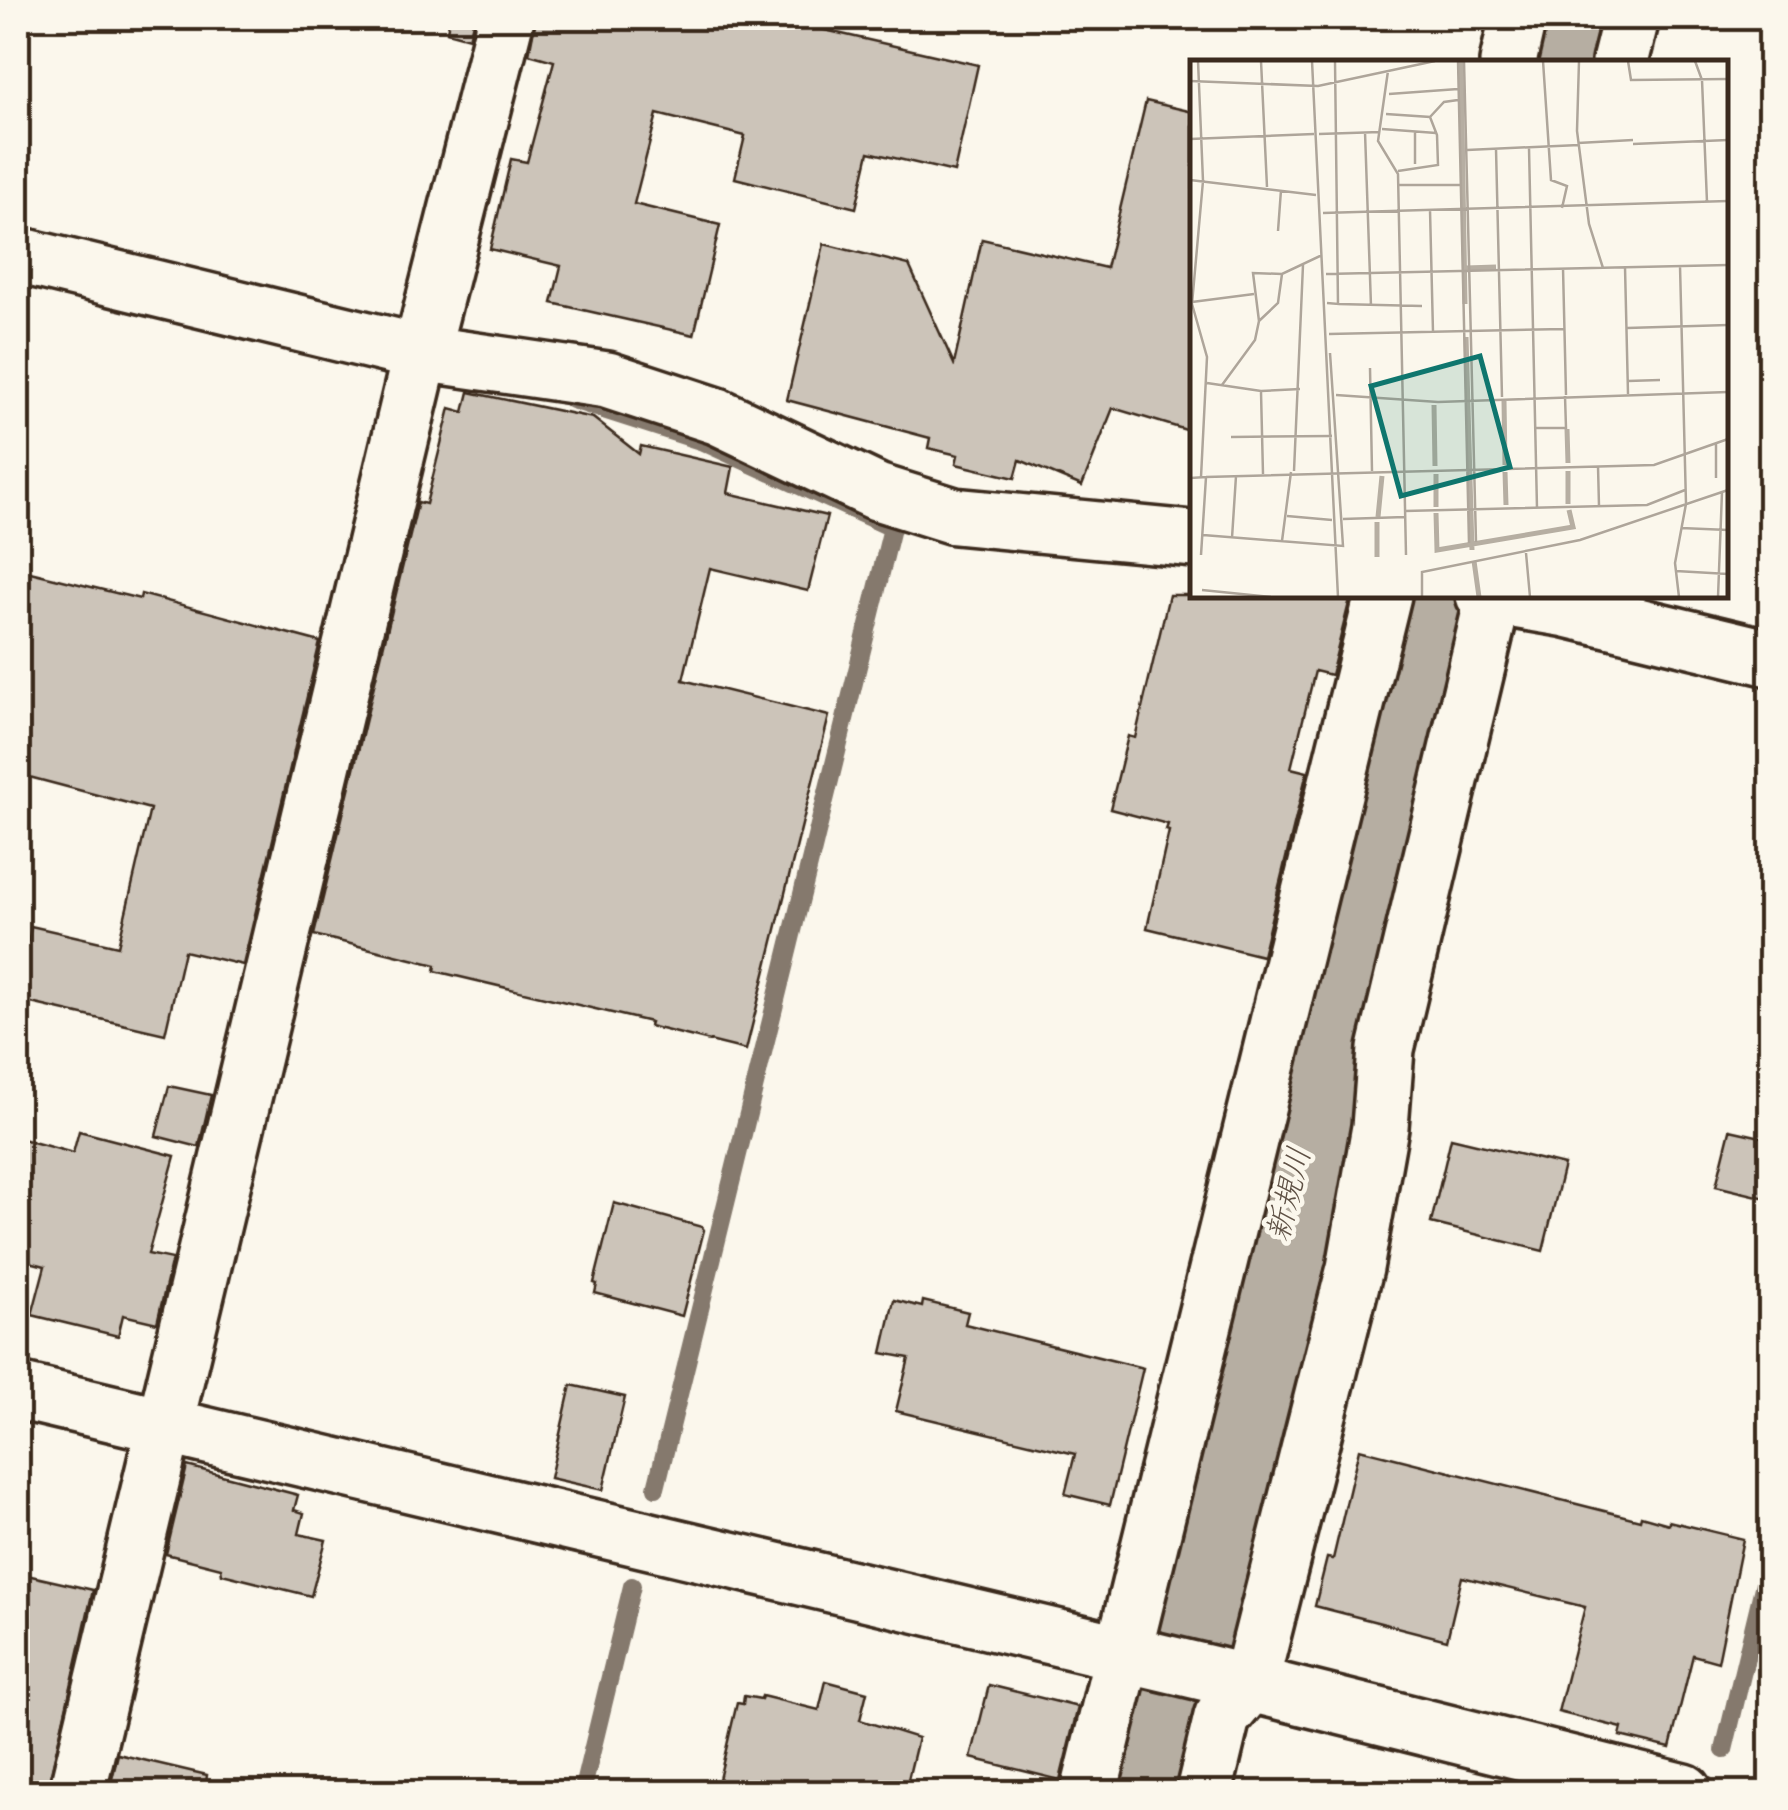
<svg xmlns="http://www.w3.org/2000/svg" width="1788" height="1810" viewBox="0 0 1788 1810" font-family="Sriracha,'Klee One',sans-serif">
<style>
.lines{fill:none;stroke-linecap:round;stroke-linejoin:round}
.stream{stroke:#85796d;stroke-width:18}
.river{stroke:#b6aea2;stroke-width:102}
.building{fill:#ccc4b9;stroke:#3b2a1e;stroke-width:2.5}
.minor-casing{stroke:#3b2a1e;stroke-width:62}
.minor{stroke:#fbf7ec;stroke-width:55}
.labels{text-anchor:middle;stroke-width:9;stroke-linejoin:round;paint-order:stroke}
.water-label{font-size:32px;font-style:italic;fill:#605246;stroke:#fbf7ec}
.inset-river{fill:none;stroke:#b6aea2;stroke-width:5}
.inset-road{fill:none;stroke:#aea59a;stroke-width:2.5}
.view{fill:#0f766e;fill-opacity:0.15;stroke:#0f766e;stroke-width:5}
.inset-edge{fill:none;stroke:#3b2a1e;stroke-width:5}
</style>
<rect width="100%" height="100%" fill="#fbf7ec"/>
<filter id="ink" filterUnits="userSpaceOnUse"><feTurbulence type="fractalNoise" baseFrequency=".01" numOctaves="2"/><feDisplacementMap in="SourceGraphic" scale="20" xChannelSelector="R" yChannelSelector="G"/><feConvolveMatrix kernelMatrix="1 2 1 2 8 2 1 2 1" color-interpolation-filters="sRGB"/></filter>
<g filter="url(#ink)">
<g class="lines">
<g class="stream">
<path d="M572 400 703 442 892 528 656 1488"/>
<path d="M1724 1750 1770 1558"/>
<path d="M582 1792 632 1586"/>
</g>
<g class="river">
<path d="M1563 62 1574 18"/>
<path d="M1143 1792 1434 595"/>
</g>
</g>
<g class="building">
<path d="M449 18H474L469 38 447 32Z"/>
<path d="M536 18H772L978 65 954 172 869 152 856 208 735 178 745 136 657 114 634 204 720 225 694 335 552 303 561 266 490 249 511 159 527 162 554 61 529 54Z"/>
<path d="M1146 101 1193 112V432L1113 408 1082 486 1020 460 1015 478 956 464 958 455 928 448 930 438 787 400 824 244 909 265 954 364 982 239 1106 268Z"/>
<path d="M469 392 593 418 639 454 641 446 733 467 728 493 827 516 808 591 710 568 683 680 829 716 746 1050 649 1026 650 1022 435 971 436 965 314 935 418 502 426 504 450 408 464 412Z"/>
<path d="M18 569 140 599 141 594 320 642 243 965 184 951 165 1034 18 1000 31 926 118 946 150 809 18 774Z"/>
<path d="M1169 595H1351L1331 675 1315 671 1291 768 1307 772 1262 956 1147 928 1169 831 1166 830 1168 824 1110 809 1128 736 1135 738Z"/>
<path d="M169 1086 211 1095 199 1147 156 1136Z"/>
<path d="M1730 1130 1770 1139V1199L1716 1186Z"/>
<path d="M79 1131 175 1156 148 1254 172 1259 157 1323 123 1315 118 1336 32 1315 45 1266 18 1259V1138L73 1153Z"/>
<path d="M1451 1138 1564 1165 1543 1251 1431 1223Z"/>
<path d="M614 1203 702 1227 704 1230 682 1316 595 1293 597 1284 594 1283Z"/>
<path d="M894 1300 922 1307 923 1301 968 1312 965 1324 1143 1368 1110 1505 1065 1494 1075 1454 896 1411 909 1358 882 1353Z"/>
<path d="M571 1385 625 1397 603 1490 550 1478Z"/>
<path d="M1359 1449 1640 1520 1641 1516 1669 1524V1521L1743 1539 1718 1662 1693 1655 1670 1748 1620 1736 1622 1728 1558 1712 1585 1607 1462 1577 1447 1640 1315 1606 1327 1558 1333 1559Z"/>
<path d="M187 1466 298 1495 294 1510 304 1513 299 1534 326 1540 311 1596 222 1574 221 1568 166 1554Z"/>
<path d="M18 1573 93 1590 47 1792H18Z"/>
<path d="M826 1681 867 1692 860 1720 918 1738 905 1792H716L737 1703 743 1704 744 1696 761 1699 762 1696 819 1710Z"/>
<path d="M989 1685 1078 1707 1060 1780 971 1758Z"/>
<path d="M118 1754 207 1775 205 1792H109Z"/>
</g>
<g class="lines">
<g class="minor-casing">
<g id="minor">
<path d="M1508 62 1518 18"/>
<path d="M1620 62 1631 18"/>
<path d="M18 255 421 353 607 380 717 416 877 492 954 516 1193 539"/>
<path d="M1484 595 1567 609 1770 658"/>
<path d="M18 1391 1215 1675 1684 1792"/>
<path d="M77 1792 421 353 506 18"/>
<path d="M1089 1792 1383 595"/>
<path d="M1204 1792 1222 1717 1250 1684 1355 1268 1380 1127 1386 1049 1494 595"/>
</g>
</g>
<use href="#minor" class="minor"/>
</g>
</g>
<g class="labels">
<g class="water-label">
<text transform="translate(1288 1194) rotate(-76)" y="11">新規川</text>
</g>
</g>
<g transform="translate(1190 60)">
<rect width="538" height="538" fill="#fbf7ec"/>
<path class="inset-river" d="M271 1 275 244M276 208 306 207M276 277 282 490M314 341 315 405M244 345 245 406M377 369 378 403M378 411V444M315 412 316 445M246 414V447M246 453 247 490 383 467 379 450M188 457 192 416M187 497V462M284 501 289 537"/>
<path class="inset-road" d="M8 1 13 121 2 244 17 297 11 417M71 1 77 127M122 1 148 537M268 1 279 483M274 1 286 482M353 1 361 120 377 126 372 148M389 1 387 71 399 164 413 208M438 1 441 20 538 19M505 1 512 20 517 142M198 11 188 81 208 114 216 495M0 21 128 26 245 1M199 34 268 29M196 54 240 57 247 75 248 105 208 111M240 57 254 42 268 40M192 69 246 73M175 72 181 246M225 72V104M129 74 190 72M0 79 124 74M388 83 443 80M443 84 538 80M339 88 347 448M306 89 312 337M277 90 389 85M0 120 126 135M208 125H270M240 150 243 272M133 153 538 141M88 171 91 130M435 207 438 334M373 208 376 335M136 214 538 205M2 242 64 234M137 243 148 244 145 1M148 244 232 246M69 261 63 213 92 214 132 195M437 268 538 265M139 274 374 269M180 308 182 411M438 321 470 320M17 323 71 331 110 329M32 325 65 280 69 261 88 243 92 214M71 332 73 414M146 335 248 342 538 332M346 368H376L375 336M41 377 142 376M408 406 409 446M104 411 113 205M16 417 464 405 538 379M0 418 16 417 11 495M526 418V384M215 451 457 445 495 430M97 456 142 460M153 459 215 457M491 468 538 470M13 475 153 486 140 293M42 478 46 416M92 481 101 412M336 493 340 537M486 511 538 514M12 530 81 537M232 537V512L390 480 538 430M489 537 485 503 496 444 490 206M528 537 532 432"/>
<path class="view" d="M290 296 320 407 211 436 181 326Z"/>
<rect width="538" height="538" class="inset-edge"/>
</g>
<rect width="1788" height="1810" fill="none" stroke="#fbf7ec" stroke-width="60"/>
<rect x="30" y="30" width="1728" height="1750" fill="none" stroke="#3b2a1e" stroke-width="4" filter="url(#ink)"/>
</svg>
